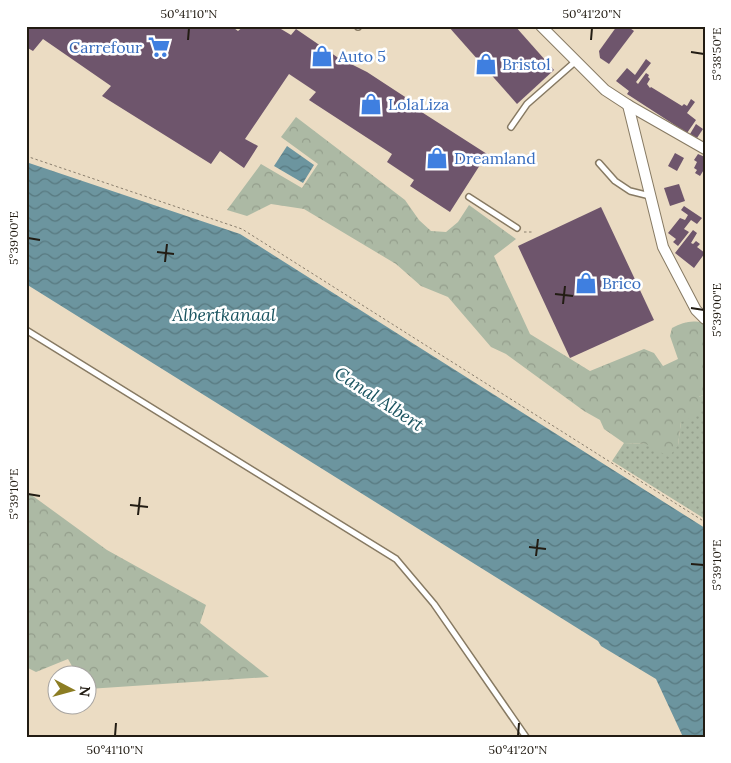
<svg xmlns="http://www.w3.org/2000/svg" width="731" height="763" viewBox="0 0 731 763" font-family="Lora,serif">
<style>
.grass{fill:url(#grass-dots)}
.forest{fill:url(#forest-crowns)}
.water{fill:url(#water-waves)}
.building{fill:#6e556c}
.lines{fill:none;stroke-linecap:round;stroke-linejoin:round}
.lane-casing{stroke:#877a63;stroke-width:8}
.street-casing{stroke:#877a63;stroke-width:12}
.path{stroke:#897e6d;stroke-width:1;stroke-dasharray:2.5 2.5;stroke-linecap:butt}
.lane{stroke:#fff;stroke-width:5}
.street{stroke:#fff;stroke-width:10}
.ticks{fill:none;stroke:#221c13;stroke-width:2}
.labels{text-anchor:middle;stroke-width:5;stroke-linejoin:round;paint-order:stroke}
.shop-label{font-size:16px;fill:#366cbe;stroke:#fff;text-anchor:start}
.water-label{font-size:18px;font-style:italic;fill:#1a5460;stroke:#fff}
.neatline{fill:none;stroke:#221c13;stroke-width:2}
.ticks-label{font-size:12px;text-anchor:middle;fill:#221c13}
</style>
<defs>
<pattern id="grass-dots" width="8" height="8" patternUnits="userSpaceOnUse" patternTransform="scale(1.25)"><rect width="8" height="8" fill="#acb9a4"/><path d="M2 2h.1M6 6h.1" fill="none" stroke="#949e8c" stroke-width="1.8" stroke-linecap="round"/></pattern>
<pattern id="forest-crowns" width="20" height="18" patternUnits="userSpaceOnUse" patternTransform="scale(1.25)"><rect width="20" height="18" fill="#acb9a4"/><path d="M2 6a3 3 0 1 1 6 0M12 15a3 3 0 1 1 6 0" fill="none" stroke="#949e8c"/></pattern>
<pattern id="water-waves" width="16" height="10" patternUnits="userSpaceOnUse" patternTransform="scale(1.25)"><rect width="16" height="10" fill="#6c959f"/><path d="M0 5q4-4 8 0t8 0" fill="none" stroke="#587980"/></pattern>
</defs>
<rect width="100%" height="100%" fill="#ebdcc3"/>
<path class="grass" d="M705 394V519L612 461 624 443 678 445 681 421 699 397Z"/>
<g class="forest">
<path d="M296 117 405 200 419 220 431 231 446 232 458 222 469 205 516 239 494 256 530 334 590 371 644 349 654 353 663 366 678 359 670 336 672 328C683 322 692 320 704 323L705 394 699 397 700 414 681 422 678 445 669 457 646 444 624 443 604 429 600 420 584 411 506 354 491 347 448 297 421 286 396 264 304 209 271 204 247 216 227 210 261 164 302 188 318 164 281 137Z"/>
<path d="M26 491 107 550 206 605 200 623 269 677 88 689V676L77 675 68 659 36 672 26 667Z"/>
</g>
<g class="water">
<path d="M287 146 314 165 303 183 274 166Z"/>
<path d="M26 162 240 234 705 528V737H683L656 679 601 646 598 641 26 284Z"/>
</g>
<g class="building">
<path d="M26 26H231L238 31 244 26H276L291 35 296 29 337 57 367 72 422 108 420 111 487 154 450 212 410 186 414 180 387 162 392 154 309 100 316 92 289 74 245 139 258 146 244 168 220 151 211 164 102 96 111 86 43 39 33 51 26 47Z"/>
<path d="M448 26H515L554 70 517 104Z"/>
<path d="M617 26H627L634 31 609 64 600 58 599 51Z"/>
<path d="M646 59 651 63 636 82 638 84 646 73 649 75 648 77 650 79 647 84 650 88 651 87 682 106 684 104 687 106 691 99 695 102 687 113 696 120 687 133 627 94 629 91 616 81 627 68 635 75Z"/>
<path d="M696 124 703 129 697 138 690 134Z"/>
<path d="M675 153 684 158 677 171 668 166Z"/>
<path d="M698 154 705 157V168L700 176 695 173 697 170 694 168 697 162 694 160Z"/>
<path d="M679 184 685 201 670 206 664 188Z"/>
<path d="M684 206 702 218 697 224 691 220 684 229 689 232 678 246 673 242 676 239 668 233 680 218 685 220 688 215 681 210Z"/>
<path d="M601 207 654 320 570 358 518 246Z"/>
<path d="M693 230 697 233 691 243 693 244 696 241 700 244 697 247 705 253 694 268 675 253Z"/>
</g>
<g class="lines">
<g class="lane-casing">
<g id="lane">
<path d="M358 27V26"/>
<path d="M511 127 527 104 576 61"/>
<path d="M599 163 615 181 630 191 650 196"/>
<path d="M469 197 517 228"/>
<path d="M26 330 396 559 434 604 526 737"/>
</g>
</g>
<g class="street-casing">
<g id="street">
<path d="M541 26 605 90 628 105 705 149"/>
<path d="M628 105 663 247 696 310 705 319"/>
</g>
</g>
<g class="path">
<path d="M26 156 242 229 705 522"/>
<path d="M524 232H533"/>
</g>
<use href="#lane" class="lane"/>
<use href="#street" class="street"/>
</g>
<path class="ticks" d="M188 40 189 28M591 40 592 28M691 52 704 54M28 238 40 240M157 252 174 254M165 262 167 244M555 294 573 296M563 304 565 286M691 308 704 310M28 494 40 496M130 505 148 507M138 515 140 497M529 547 546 549M536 556 538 539M691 564 704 565M115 736 116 723M518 736 519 723"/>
<defs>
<g id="supermarket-bare" transform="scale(1.725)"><path d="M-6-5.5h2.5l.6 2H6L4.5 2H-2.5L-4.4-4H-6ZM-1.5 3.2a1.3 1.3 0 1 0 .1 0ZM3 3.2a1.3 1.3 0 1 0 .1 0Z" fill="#3f7fe0" stroke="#fff" stroke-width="2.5" paint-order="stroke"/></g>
<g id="shop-bare" transform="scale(1.725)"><path d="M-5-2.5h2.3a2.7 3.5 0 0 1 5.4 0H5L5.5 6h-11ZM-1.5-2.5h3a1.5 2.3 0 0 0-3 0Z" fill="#3f7fe0" stroke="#fff" stroke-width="2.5" paint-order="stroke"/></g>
</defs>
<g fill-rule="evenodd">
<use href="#supermarket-bare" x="159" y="47"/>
<use href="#shop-bare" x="322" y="56"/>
<use href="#shop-bare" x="486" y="64"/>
<use href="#shop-bare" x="371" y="104"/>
<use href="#shop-bare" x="437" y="158"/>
<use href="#shop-bare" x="586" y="283"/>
</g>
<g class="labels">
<g class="shop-label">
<text x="142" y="53" text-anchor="end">Carrefour</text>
<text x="338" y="62">Auto 5</text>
<text x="502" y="70">Bristol</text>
<text x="388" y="110">LolaLiza</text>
<text x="454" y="164">Dreamland</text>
<text x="602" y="289">Brico</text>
</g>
<g class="water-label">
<text x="224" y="321">Albertkanaal</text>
<text transform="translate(379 399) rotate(33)" y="6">Canal Albert</text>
</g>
</g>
<rect width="731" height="763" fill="none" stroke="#ffffff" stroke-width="55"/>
<g transform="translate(72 690) rotate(96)"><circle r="24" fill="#ffffff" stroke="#a7a4a1"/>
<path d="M0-4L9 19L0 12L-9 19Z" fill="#8c7d23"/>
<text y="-8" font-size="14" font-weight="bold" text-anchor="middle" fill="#221c13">N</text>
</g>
<rect x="28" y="28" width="676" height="708" class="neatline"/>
<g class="ticks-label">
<text x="189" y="18">50°41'10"N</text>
<text x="592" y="18">50°41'20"N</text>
<text transform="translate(717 54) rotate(-90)" y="4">5°38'50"E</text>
<text transform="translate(14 238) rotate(-90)" y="4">5°39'00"E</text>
<text transform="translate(717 310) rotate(-90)" y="4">5°39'00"E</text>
<text transform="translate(14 494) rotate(-90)" y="4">5°39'10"E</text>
<text transform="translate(717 565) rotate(-90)" y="4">5°39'10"E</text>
<text x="115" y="754">50°41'10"N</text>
<text x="518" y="754">50°41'20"N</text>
</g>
</svg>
